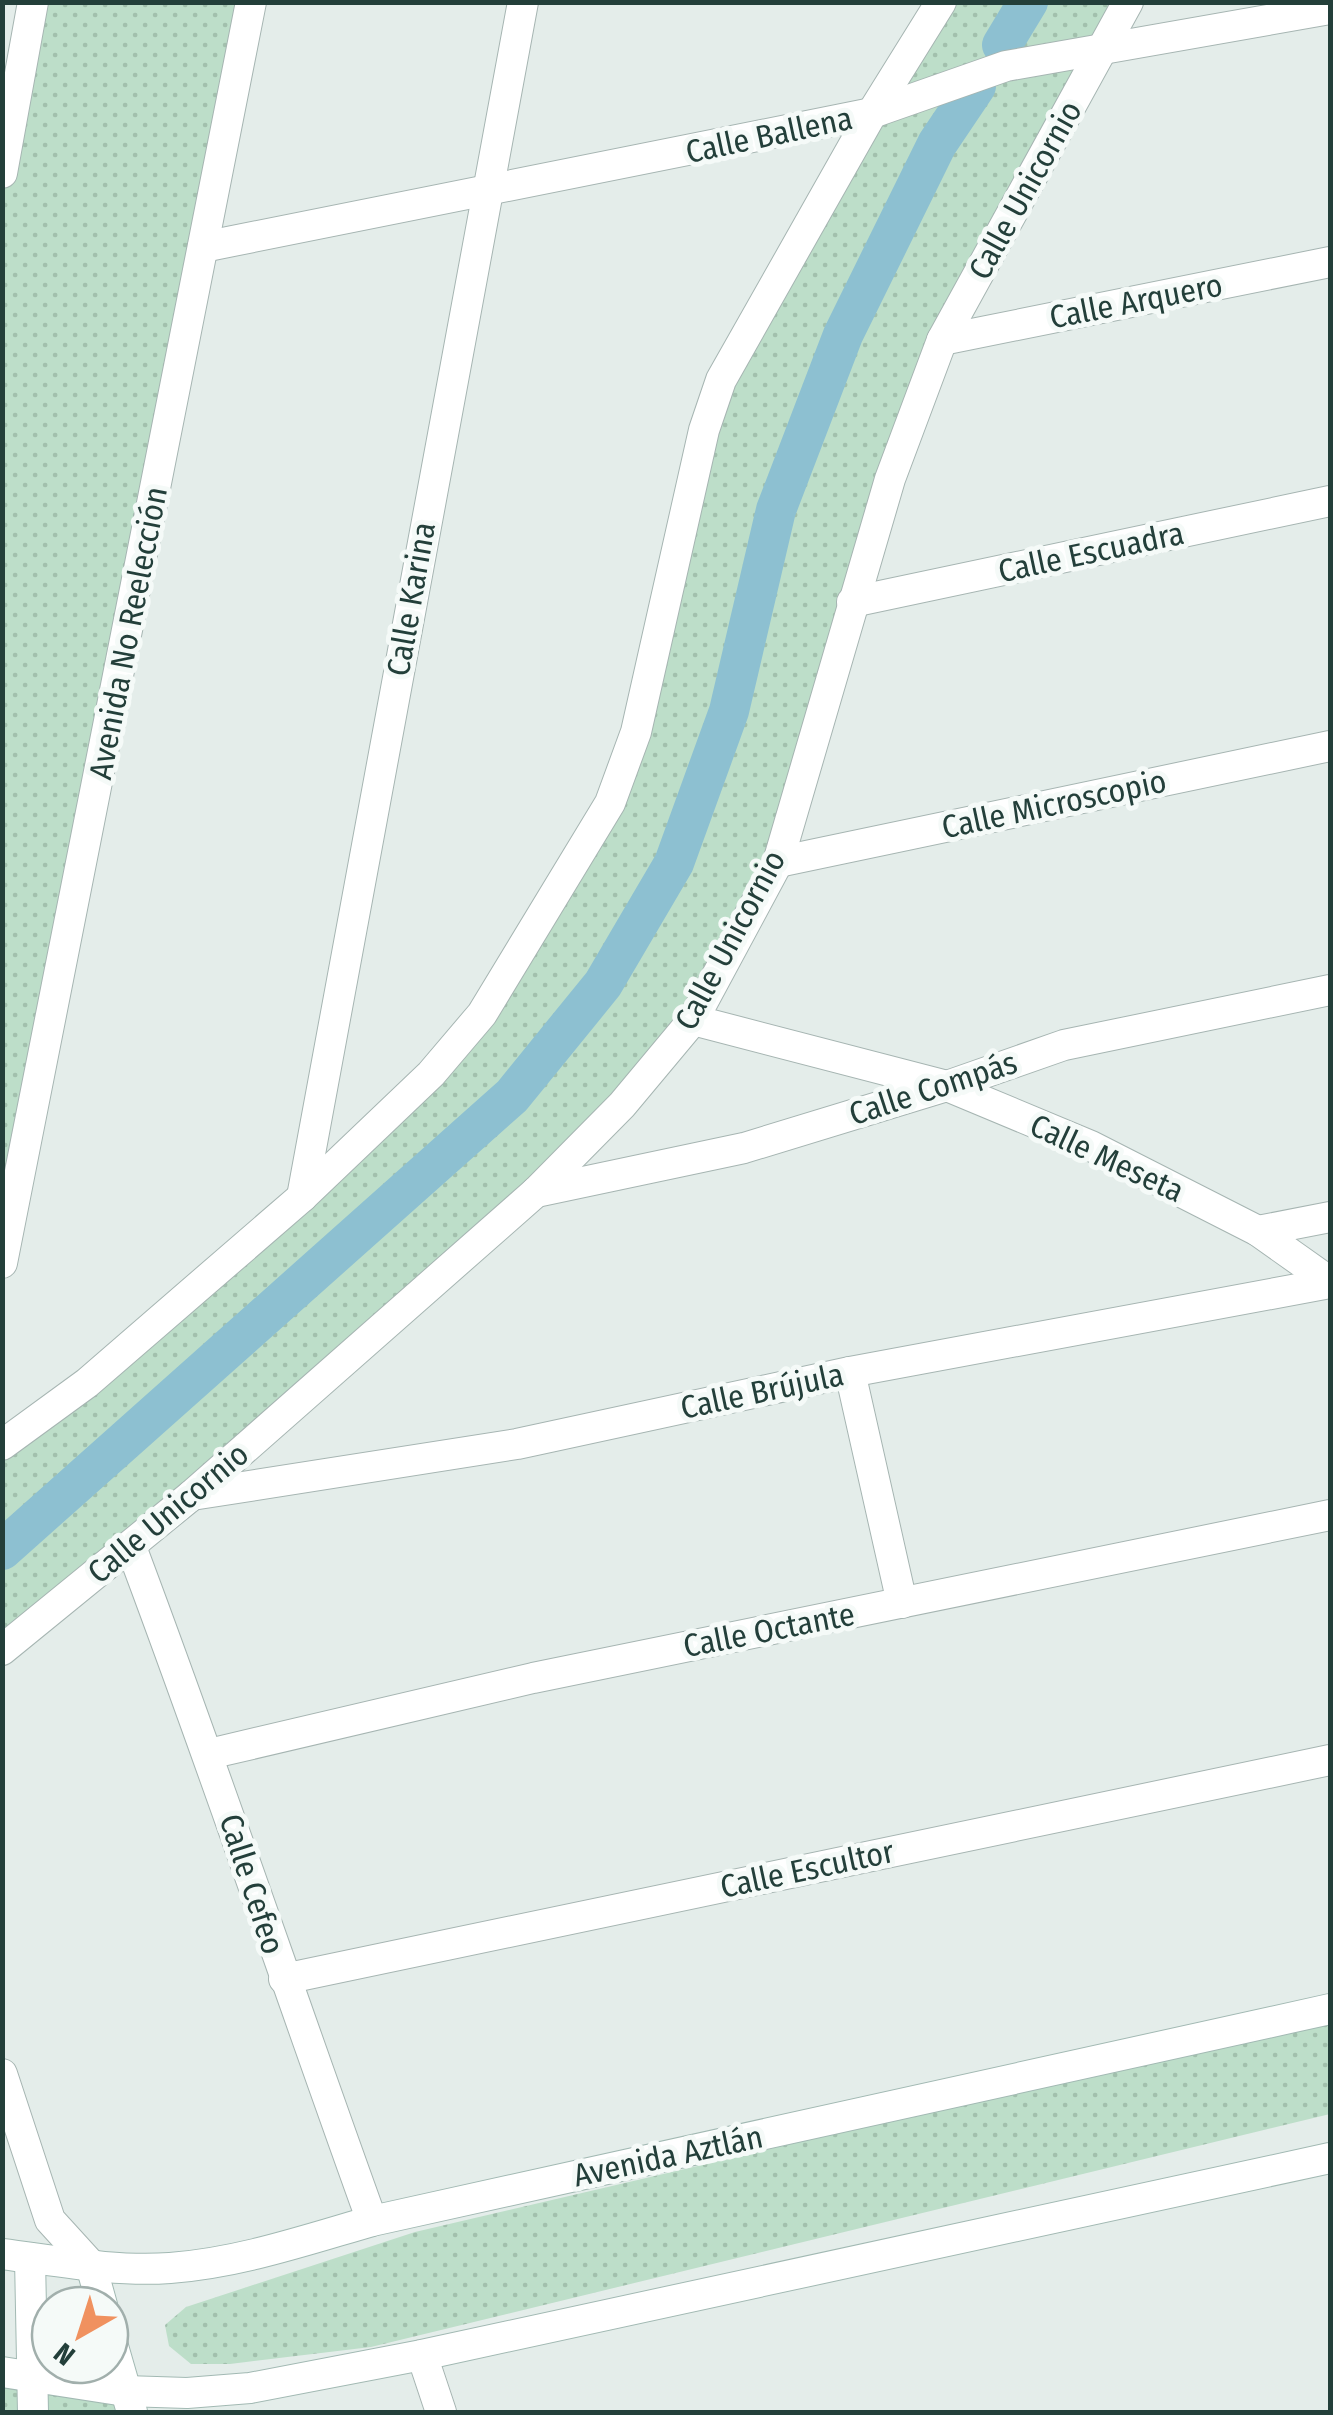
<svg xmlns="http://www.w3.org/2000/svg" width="1333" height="2415" viewBox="0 0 1333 2415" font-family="'Fira Sans Condensed',sans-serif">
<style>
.park{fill:url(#park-dots)}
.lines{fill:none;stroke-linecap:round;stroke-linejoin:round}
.canal{stroke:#8dc0d1;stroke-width:40}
.minor-casing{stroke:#a6b5b2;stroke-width:32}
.tertiary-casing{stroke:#a6b5b2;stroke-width:32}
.secondary-casing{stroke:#a2b9b3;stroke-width:32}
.minor{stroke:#fff;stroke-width:30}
.tertiary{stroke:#fff;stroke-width:30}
.secondary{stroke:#fff;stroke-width:30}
.labels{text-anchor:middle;stroke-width:10;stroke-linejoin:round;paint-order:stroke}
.street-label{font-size:32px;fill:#233f3a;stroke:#f5faf8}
</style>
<defs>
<pattern id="park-dots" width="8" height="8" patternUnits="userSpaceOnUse" patternTransform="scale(2.5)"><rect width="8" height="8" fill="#bddec9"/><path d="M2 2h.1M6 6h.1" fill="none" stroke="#a2c0ad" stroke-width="1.8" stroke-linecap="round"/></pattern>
</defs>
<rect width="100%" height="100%" fill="#e4edea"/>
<g class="park">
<path d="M33 3H245L3 1254 2 173Z"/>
<path d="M941 3H1128L942 340 778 862 622 1105 3 1650V1445L431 1074 610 803 704 430Z"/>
<path d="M1330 2018V2114L371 2347 230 2364H191L169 2346 165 2325 186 2307 415 2232Z"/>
<path d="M2 2372 125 2391 132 2412H3Z"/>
</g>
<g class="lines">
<g class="canal">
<path d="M1002 45 1028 2"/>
<path d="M2 1550 512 1096 603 984 674 863 729 711 776 510 843 335 937 144 976 86"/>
</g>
<g class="minor-casing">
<g id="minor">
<path d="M2 173 33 2"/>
<path d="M203 247 872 113 1006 66 1330 9"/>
<path d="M942 340 1330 262"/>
<path d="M852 602 1330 501"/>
<path d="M778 862 1330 746"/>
<path d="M693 1020 947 1086 1091 1146 1258 1231 1330 1282"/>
<path d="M536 1192 744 1148 947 1086 1064 1045 1330 990"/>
<path d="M302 1197 523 2"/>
<path d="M1258 1231 1330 1217"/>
<path d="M850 1372 902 1603"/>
<path d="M2 1445 87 1383 302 1197 431 1074 482 1014 610 803 636 732 704 430 721 380 872 113 941 2"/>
<path d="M192 1495 517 1444 850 1372 1330 1283"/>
<path d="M131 1547C215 1770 291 1997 372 2221"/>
<path d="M2 1650 192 1495 536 1192 622 1105 693 1020 778 862 890 479 942 340 1128 2"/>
<path d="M209 1754 533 1678 1330 1515"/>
<path d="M284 1979 1330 1760"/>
<path d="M422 2355 441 2412"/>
</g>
</g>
<g class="tertiary-casing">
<g id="tertiary">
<path d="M2 1263 251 2"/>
<path d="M2 2074 50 2220 91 2265"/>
</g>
</g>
<g class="secondary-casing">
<g id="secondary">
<path d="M2 2254C58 2261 115 2272 170 2268 239 2263 306 2240 372 2221L1330 2009"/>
<path d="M30 2258 33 2412"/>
<path d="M91 2265 102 2305"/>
<path d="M110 2336 132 2412"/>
<path d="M2 2372 125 2391 187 2393 250 2388 422 2355 1330 2158"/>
</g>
</g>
<use href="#minor" class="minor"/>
<use href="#tertiary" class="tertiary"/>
<use href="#secondary" class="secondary"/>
</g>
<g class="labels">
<g class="street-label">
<text transform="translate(769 135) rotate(-12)" y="11">Calle Ballena</text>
<text transform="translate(1025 190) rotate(-61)" y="11">Calle Unicornio</text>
<text transform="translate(1136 301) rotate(-11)" y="11">Calle Arquero</text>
<text transform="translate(1091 552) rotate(-12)" y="11">Calle Escuadra</text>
<text transform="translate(411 599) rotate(-80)" y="11">Calle Karina</text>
<text transform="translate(128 633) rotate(-79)" y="11">Avenida No Reelección</text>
<text transform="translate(1054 804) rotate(-12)" y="11">Calle Microscopio</text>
<text transform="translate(730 940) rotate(-62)" y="11">Calle Unicornio</text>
<text transform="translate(933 1088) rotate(-18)" y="11">Calle Compás</text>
<text transform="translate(1107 1158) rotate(25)" y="11">Calle Meseta</text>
<text transform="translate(762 1391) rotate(-12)" y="11">Calle Brújula</text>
<text transform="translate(168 1513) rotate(-40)" y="11">Calle Unicornio</text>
<text transform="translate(769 1630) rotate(-11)" y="11">Calle Octante</text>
<text transform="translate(807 1869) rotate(-12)" y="11">Calle Escultor</text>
<text transform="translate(252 1884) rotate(72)" y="11">Calle Cefeo</text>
<text transform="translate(668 2156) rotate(-12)" y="11">Avenida Aztlán</text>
</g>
</g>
<rect width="1333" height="2415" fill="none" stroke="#233f3a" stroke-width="10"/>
<g transform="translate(80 2335) rotate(219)"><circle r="48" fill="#f5faf8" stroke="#a1afac" stroke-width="2.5"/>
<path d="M0-8L18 38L0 25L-18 38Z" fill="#f0915f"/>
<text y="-15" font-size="28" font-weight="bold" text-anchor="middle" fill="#233f3a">N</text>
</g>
</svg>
